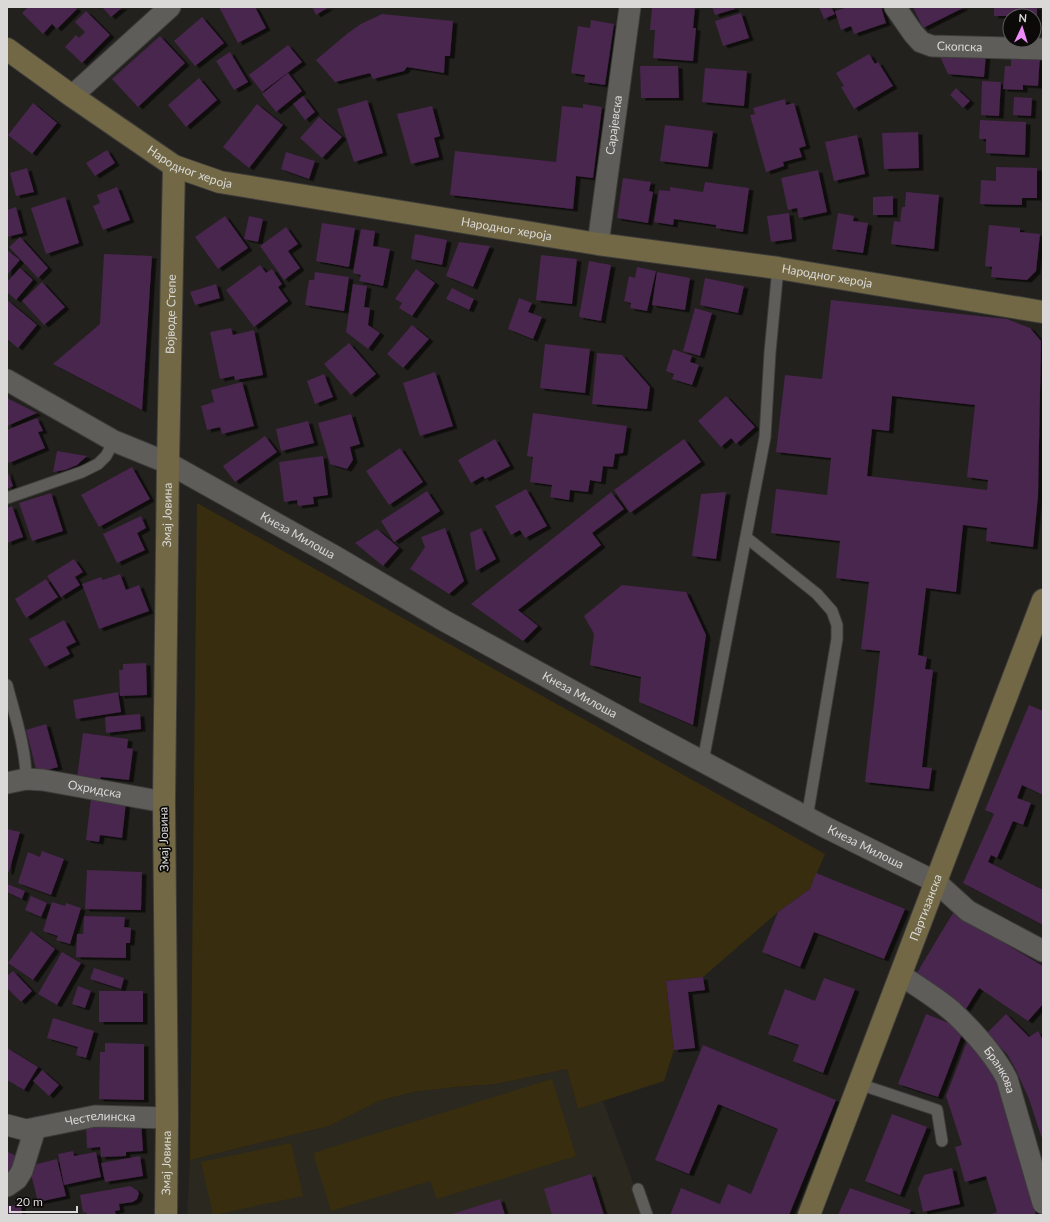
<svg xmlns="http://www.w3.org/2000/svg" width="1050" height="1222" viewBox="0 0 1050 1222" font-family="Lato,sans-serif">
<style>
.built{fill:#2b281f}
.green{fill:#382d0e}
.building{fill:#49254d;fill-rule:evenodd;filter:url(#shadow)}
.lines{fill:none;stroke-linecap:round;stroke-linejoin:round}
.lane-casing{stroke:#3d3c3a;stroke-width:13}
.street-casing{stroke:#3d3c3a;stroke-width:23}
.secondary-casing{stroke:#3d3c3a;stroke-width:24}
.lane{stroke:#5e5d59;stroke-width:11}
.street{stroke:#5e5d59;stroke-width:21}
.secondary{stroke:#726845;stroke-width:22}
.labels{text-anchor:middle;stroke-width:3.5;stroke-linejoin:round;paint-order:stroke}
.street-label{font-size:12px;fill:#dad9d7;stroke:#0b0a09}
</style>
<defs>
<filter id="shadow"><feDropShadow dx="4.5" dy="2.5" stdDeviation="0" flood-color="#0009"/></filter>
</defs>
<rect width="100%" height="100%" fill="#22211e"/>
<path class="built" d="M567 1069 578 1109 603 1101 645 1215H187L190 1160 329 1126 379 1101 413 1092 456 1087 496 1084Z"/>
<g class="green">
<path d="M197 503 825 854 810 889 778 912 703 977 666 981 674 1050 664 1081 578 1109 567 1069 496 1084 456 1087 413 1092 379 1101 329 1126 190 1160Z"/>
<path d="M552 1079 576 1156 437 1199 430 1181 331 1211 313 1153Z"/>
<path d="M291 1143 303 1196 213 1215 201 1162Z"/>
</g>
<g class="building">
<path d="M28 7H74L77 9 57 29 52 24 43 34 22 13Z"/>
<path d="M102 7H123L111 17Z"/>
<path d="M219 7H255L266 28 238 43Z"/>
<path d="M312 7H329L316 15Z"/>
<path d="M652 7H695L693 28H696L693 61 653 58 655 30H650Z"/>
<path d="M712 7H734L735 9 715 15Z"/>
<path d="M819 7H831L835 14 824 19Z"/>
<path d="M848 7H881L886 23 854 34 851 26 841 30 835 11Z"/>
<path d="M913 7H963V8L923 28Z"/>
<path d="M994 7H1037V23H1034V16H994Z"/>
<path d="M86 11 110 35 82 63 65 47 76 35 79 38 85 32 75 22Z"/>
<path d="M741 13 749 38 723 46 715 21Z"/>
<path d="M382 14 453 21 450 56H445L444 73 407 67 404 71 373 79 370 73 335 82 316 60 348 33 361 24Z"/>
<path d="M202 17 224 43 195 66 174 41Z"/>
<path d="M591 20 614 24 605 85 584 82 585 75 571 73 578 26 590 28Z"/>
<path d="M160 36 185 63 138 107 112 79Z"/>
<path d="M288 45 302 62 262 92 249 75Z"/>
<path d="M937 50 986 54 984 77 948 74Z"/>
<path d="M230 52 248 82 234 90 216 61Z"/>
<path d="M1011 53 1040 55 1038 86 1023 85V90L1003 89 1005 66H1011Z"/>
<path d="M869 54 875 64 878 62 893 86 854 109 841 87 844 86 836 73Z"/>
<path d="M640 66H678L679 98H641Z"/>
<path d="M705 68 747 71 744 106 702 102Z"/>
<path d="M288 73 302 91 276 112 262 94Z"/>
<path d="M199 78 217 100 186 127 168 105Z"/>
<path d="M982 81 1001 82 999 116 981 115Z"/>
<path d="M956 88 970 101 963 108 950 95Z"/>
<path d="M303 96 315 112 305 120 293 104Z"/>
<path d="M1014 97 1032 98 1031 116 1013 115Z"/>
<path d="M785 99 786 105 794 103 806 146 799 148 802 157 783 162 784 166 766 172 750 115 755 114 753 108Z"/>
<path d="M367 100 383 153 354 162 337 109Z"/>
<path d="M33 103 57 123 32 154 8 135Z"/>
<path d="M257 104 283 125 249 168 223 147Z"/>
<path d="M583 104 602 107 593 178 576 176 573 209 450 195 455 151 556 162 562 106 583 108Z"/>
<path d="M432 106 440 136 434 138 439 157 411 164 397 114Z"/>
<path d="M319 117 342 137 322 158 300 138Z"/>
<path d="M980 120 1026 122 1025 155 986 153V139H979Z"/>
<path d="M665 125 713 131 708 167 660 161Z"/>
<path d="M918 132 919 168 884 169 882 133Z"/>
<path d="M857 135 865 174 834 181 825 142Z"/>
<path d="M107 150 115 163 95 176 86 163Z"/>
<path d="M286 152 315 161 309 179 281 169Z"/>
<path d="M996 167 1037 168V198H1022V205L980 204 981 180 996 181Z"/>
<path d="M27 168 34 192 16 196 10 173Z"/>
<path d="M818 170 827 212 799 218 797 208 788 210 781 178Z"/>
<path d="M623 178 651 182 649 191 653 192 648 223 617 218Z"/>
<path d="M705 182 749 188 743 232 716 228V225L674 219 673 225 654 222 659 190 670 191V187L703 192Z"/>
<path d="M117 187 130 220 103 230 93 206 100 203 97 195Z"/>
<path d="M906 192 939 195 934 249 891 244 894 221 900 222 902 207H905Z"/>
<path d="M893 196V215H873V197Z"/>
<path d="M65 197 79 243 46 254 31 208Z"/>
<path d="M16 207 23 233 7 237V210Z"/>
<path d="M789 213 792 239 771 242 767 216Z"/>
<path d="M838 213 854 216 853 221 868 223 863 253 832 249Z"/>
<path d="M225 216 248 248 218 269 195 237Z"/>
<path d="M249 216 263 219 258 242 244 239Z"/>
<path d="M322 223 355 228 349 267 316 261Z"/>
<path d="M989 225 1020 228V232L1040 234 1036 271 1027 280 991 277 992 267 985 266Z"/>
<path d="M286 227 298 244 288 251 300 268 284 280 260 246Z"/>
<path d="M361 229 375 231 373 246 390 249 383 286 359 281 361 275 353 273Z"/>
<path d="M415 234 447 240 442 265 411 259Z"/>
<path d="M20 237 48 268 38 278 9 247Z"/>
<path d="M459 242 490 246 473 287 446 276Z"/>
<path d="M7 250 20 260 7 275Z"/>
<path d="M104 254 152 256 142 410 53 364 100 324Z"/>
<path d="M541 255 577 259 572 304 536 300Z"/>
<path d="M589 261 611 265 601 321 579 317Z"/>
<path d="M260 265 266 273 272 269 282 284 278 287 288 301 254 327 226 290Z"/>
<path d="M637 267 656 271 647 311 630 308 631 303 624 301 629 276 635 278Z"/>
<path d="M20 268 33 280 16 300 7 292V282Z"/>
<path d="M416 269 435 283 412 316 399 308 402 303 395 299Z"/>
<path d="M315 272 349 277 344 311 305 305 309 280H314Z"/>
<path d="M657 272 690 278 685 310 652 305Z"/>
<path d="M705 278 744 286 738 313 700 305Z"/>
<path d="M42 282 65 307 44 325 22 301Z"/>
<path d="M216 284 220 298 195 305 190 292Z"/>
<path d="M353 284 367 286 364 307 370 308 368 325 380 333 368 349 346 332Z"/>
<path d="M452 288 474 299 469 310 446 299Z"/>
<path d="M519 298 532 303 528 312 542 317 533 339 508 329Z"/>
<path d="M7 300 37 325 18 348 7 339Z"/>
<path d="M831 300 1007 319 1030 328 1041 341 1038 496 1033 547 986 541 987 528 963 525 956 592 926 588 918 655 927 657 925 669 933 670 922 767 932 768 929 789 865 782 880 651 861 649 869 582 836 578 840 541 771 533 776 489 827 495 831 458 776 452 785 375 822 379ZM892 396 975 405 967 477 988 480 987 490 867 476 872 429 889 431Z"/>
<path d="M695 308 712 313 700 356 683 351Z"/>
<path d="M412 325 429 339 403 368 387 354Z"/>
<path d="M231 328 233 335 254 330 263 375 235 380 234 376 220 379 210 332Z"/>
<path d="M349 343 376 374 351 395 324 364Z"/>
<path d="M545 344 590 349 585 393 540 388Z"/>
<path d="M673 349 692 356 690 362 699 365 692 385 672 379 674 374 666 371Z"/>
<path d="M597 353 622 355 650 387 647 409 592 404Z"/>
<path d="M435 372 453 426 420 436 403 383Z"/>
<path d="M324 374 333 397 315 404 307 381Z"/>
<path d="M242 382 254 426 222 434 220 427 207 430 201 406 214 402 211 390Z"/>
<path d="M726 396 755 427 736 444 731 438 721 447 698 421Z"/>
<path d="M7 398 37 413 7 426Z"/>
<path d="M533 413 627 426 623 453 615 454 613 467 603 466 601 482 590 480 588 492 570 490 569 500 550 497 552 485 530 482 533 457 527 456Z"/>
<path d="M351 414 360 444 350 447 353 460 347 469 330 464 318 423Z"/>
<path d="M37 418 43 431 38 432 45 448 9 463 7 459V430Z"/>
<path d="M308 421 314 443 281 451 276 429Z"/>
<path d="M265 436 277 452 235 482 223 466Z"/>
<path d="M495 439 510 466 485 479 483 476 471 483 458 460Z"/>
<path d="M684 439 701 462 630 513 614 490Z"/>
<path d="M400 448 423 482 389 505 366 471Z"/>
<path d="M57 451 87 456 77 465 65 470 53 472Z"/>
<path d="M323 456 328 495 313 497 314 504 298 506 297 500 284 502 279 462Z"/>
<path d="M132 467 150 499 99 527 81 495Z"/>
<path d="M7 470 13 486 7 489Z"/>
<path d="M526 489 547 526 525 538 520 530 511 535 495 506Z"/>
<path d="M427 491 440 511 394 542 381 521Z"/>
<path d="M611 492 624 509 592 533 601 545 518 610 538 626 523 641 471 604Z"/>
<path d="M726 492 716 559 692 556 701 494Z"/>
<path d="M51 493 63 531 32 541 19 503Z"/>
<path d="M12 506 23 537 7 543V508Z"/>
<path d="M141 516 146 528 137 533 145 550 117 563 103 534Z"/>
<path d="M445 528 464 581 449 594 410 569 425 547 421 537Z"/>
<path d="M481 528 496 559 476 571 470 533Z"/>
<path d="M377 529 399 548 383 566 355 543Z"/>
<path d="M74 559 83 572 75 577 80 585 61 597 47 576Z"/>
<path d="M120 574 126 590 139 585 149 611 99 629 82 584 101 577 103 580Z"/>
<path d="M46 579 58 597 26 618 15 599Z"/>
<path d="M622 585 686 592 706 635 693 725 639 702 641 677 590 665 594 634 584 616Z"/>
<path d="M64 620 76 642 66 647 70 654 45 667 29 639Z"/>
<path d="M146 663 147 695 120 696 119 670H123V664Z"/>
<path d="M118 692 121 712 76 719 73 700Z"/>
<path d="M1029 705 1043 711V795L1022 785 1017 798 1031 803 1023 825 1013 821 997 858 991 855 988 862 1043 890V925L963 883 994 814 985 810Z"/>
<path d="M140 714 141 729 106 733 105 717Z"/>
<path d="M46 724 58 767 37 773 26 730Z"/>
<path d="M83 733 128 739 127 748 133 749 129 780 101 777 100 782 77 778Z"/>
<path d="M91 798 126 802 122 838 100 835 99 842 86 840Z"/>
<path d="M7 829 20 832 9 872H7Z"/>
<path d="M42 851 64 859 51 895 18 883 28 852 40 857Z"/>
<path d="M87 870 142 872 141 910 85 909Z"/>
<path d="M816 873 905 909 884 959 814 932 800 967 762 952 778 912 810 889Z"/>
<path d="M7 884 25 891 22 899 7 892Z"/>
<path d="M31 896 47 903 41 917 25 910Z"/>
<path d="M52 902 65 906 66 903 81 908 70 944 56 940 58 936 43 931Z"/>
<path d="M953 913 1043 966V1004L1028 1021 979 988 966 1009 915 976Z"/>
<path d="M84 916 125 917 124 927 131 928 130 943H126V958L76 957 77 934H83Z"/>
<path d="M31 931 55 949 33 980 8 963Z"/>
<path d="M62 952 81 963 57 1005 38 994Z"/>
<path d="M94 968 124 978 121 989 90 979Z"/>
<path d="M13 971 32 991 21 1002 7 988V976Z"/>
<path d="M703 977 705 990 688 992 695 1048 674 1050 666 981Z"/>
<path d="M824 978 855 989 823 1073 793 1061 799 1045 768 1034 785 989 815 1001Z"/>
<path d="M78 986 91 991 85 1008 72 1004Z"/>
<rect x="99" y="991" width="44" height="31"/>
<path d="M926 1014 964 1029 938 1097 898 1084Z"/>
<path d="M1006 1014 1029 1037 1038 1031 1043 1040V1142L1029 1099 1015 1068 1007 1054 987 1033Z"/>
<path d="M53 1018 94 1031 86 1058 76 1055 78 1047 47 1038Z"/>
<path d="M968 1039 996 1074 1036 1215H989L997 1212 986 1176 965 1182 955 1147 962 1145 946 1096Z"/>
<path d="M105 1043 144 1044V1100L99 1099 100 1052H105Z"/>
<path d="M703 1045 836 1100 789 1215H670L681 1188 720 1204 728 1184 751 1194 778 1129 718 1104 689 1174 655 1160Z"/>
<path d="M7 1048 38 1067 24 1090 7 1080Z"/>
<path d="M42 1070 59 1085 49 1096 33 1081Z"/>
<path d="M892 1114 927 1127 900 1195 865 1181Z"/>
<path d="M141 1120 143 1151 126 1152V1156L101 1157 100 1147 87 1148 86 1125Z"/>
<path d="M73 1151 74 1156 96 1152 101 1177 64 1185 58 1154Z"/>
<path d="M8 1152 20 1158 7 1180V1153Z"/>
<path d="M140 1156 143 1176 105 1182 101 1163Z"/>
<path d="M57 1159 66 1196 38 1202 29 1166Z"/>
<path d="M952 1168 960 1204 923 1212 918 1189 924 1175Z"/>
<path d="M591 1174 604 1215H552L544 1189Z"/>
<path d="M130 1186 137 1190 139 1193 137 1199 133 1202 119 1204 120 1210 115 1211 116 1215H87L86 1212 83 1213 80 1195Z"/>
<path d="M850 1188 911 1210 909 1215H838Z"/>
<path d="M500 1199 505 1215H449Z"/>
<path d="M21 1205 22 1215H7V1206Z"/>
</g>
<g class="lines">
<g class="lane-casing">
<g id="lane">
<path d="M7 498 82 472 98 464 106 456 114 441"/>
<path d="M747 538 817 594 832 611 837 625V639L807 818"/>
<path d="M7 685C15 716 26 748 26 779"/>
<path d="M703 761 765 437 770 352 778 268"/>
<path d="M859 1084 937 1110 942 1141"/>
<path d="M638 1189 647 1215"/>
</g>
</g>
<g class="street-casing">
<g id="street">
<path id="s1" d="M895 7 913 33 921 42 932 46 1043 49"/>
<path d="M72 96 170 7"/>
<path id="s2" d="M598 244 630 7"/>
<path id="s3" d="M7 380 114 441 168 463 336 557 443 620 640 728 825 827 936 882 968 911 1043 951"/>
<path id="s4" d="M7 783 26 779 43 780 164 802"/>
<path id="s5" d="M901 975C918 987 937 998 953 1012 972 1030 995 1056 1007 1079L1043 1203"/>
<path id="s6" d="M7 1125 26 1130 95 1116 167 1118"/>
<path d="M7 1186 17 1179 22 1171 35 1129"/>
</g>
</g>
<g class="secondary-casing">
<g id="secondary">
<path id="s7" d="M7 49 72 96 174 166 220 182 598 244 778 268 1043 312"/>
<path id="s8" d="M166 1215 167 1118 164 802 168 463 174 166"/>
<path id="s9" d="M809 1215 1043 600"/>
</g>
</g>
<use href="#lane" class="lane"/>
<use href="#street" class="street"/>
<use href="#secondary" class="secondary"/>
</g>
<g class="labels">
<g class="street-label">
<text dy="4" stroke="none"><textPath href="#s1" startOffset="83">Скопска</textPath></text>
<text dy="4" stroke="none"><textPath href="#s2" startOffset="120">Сарајевска</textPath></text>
<text dy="4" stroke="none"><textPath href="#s7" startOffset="219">Народног хероја</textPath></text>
<text dy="4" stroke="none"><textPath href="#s7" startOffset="543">Народног хероја</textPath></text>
<text dy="4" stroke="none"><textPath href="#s7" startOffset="867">Народног хероја</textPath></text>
<text dy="4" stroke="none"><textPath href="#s8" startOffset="901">Војводе Степе</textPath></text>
<text dy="4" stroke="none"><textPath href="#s8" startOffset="700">Змај Јовина</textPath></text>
<text dy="4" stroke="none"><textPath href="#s3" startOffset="330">Кнеза Милоша</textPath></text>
<text dy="4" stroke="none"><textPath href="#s3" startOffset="654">Кнеза Милоша</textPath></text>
<text dy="4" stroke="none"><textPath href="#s4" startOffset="89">Охридска</textPath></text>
<text transform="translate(164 839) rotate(-91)" y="4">Змај Јовина</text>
<text dy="4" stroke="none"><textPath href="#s3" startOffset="978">Кнеза Милоша</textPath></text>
<text dy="4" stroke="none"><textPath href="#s9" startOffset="329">Партизанска</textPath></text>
<text dy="4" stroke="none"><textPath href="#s5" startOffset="139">Бранкова</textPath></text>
<text dy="4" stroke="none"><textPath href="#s6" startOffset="95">Честелинска</textPath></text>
<text dy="4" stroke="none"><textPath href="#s8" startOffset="52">Змај Јовина</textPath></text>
</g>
</g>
<rect width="1050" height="1222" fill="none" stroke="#dad9d7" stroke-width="16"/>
<g transform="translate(1022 28) rotate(4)"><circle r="19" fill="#0b0a09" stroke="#5e5d5b"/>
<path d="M0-3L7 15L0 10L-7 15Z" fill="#ed8cf9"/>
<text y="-6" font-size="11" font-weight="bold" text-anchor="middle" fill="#dad9d7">N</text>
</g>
<path d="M10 1206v6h67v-6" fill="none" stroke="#dad9d7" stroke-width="2"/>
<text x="16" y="1206" font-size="12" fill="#dad9d7" stroke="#0b0a09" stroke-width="3" paint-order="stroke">20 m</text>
</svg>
